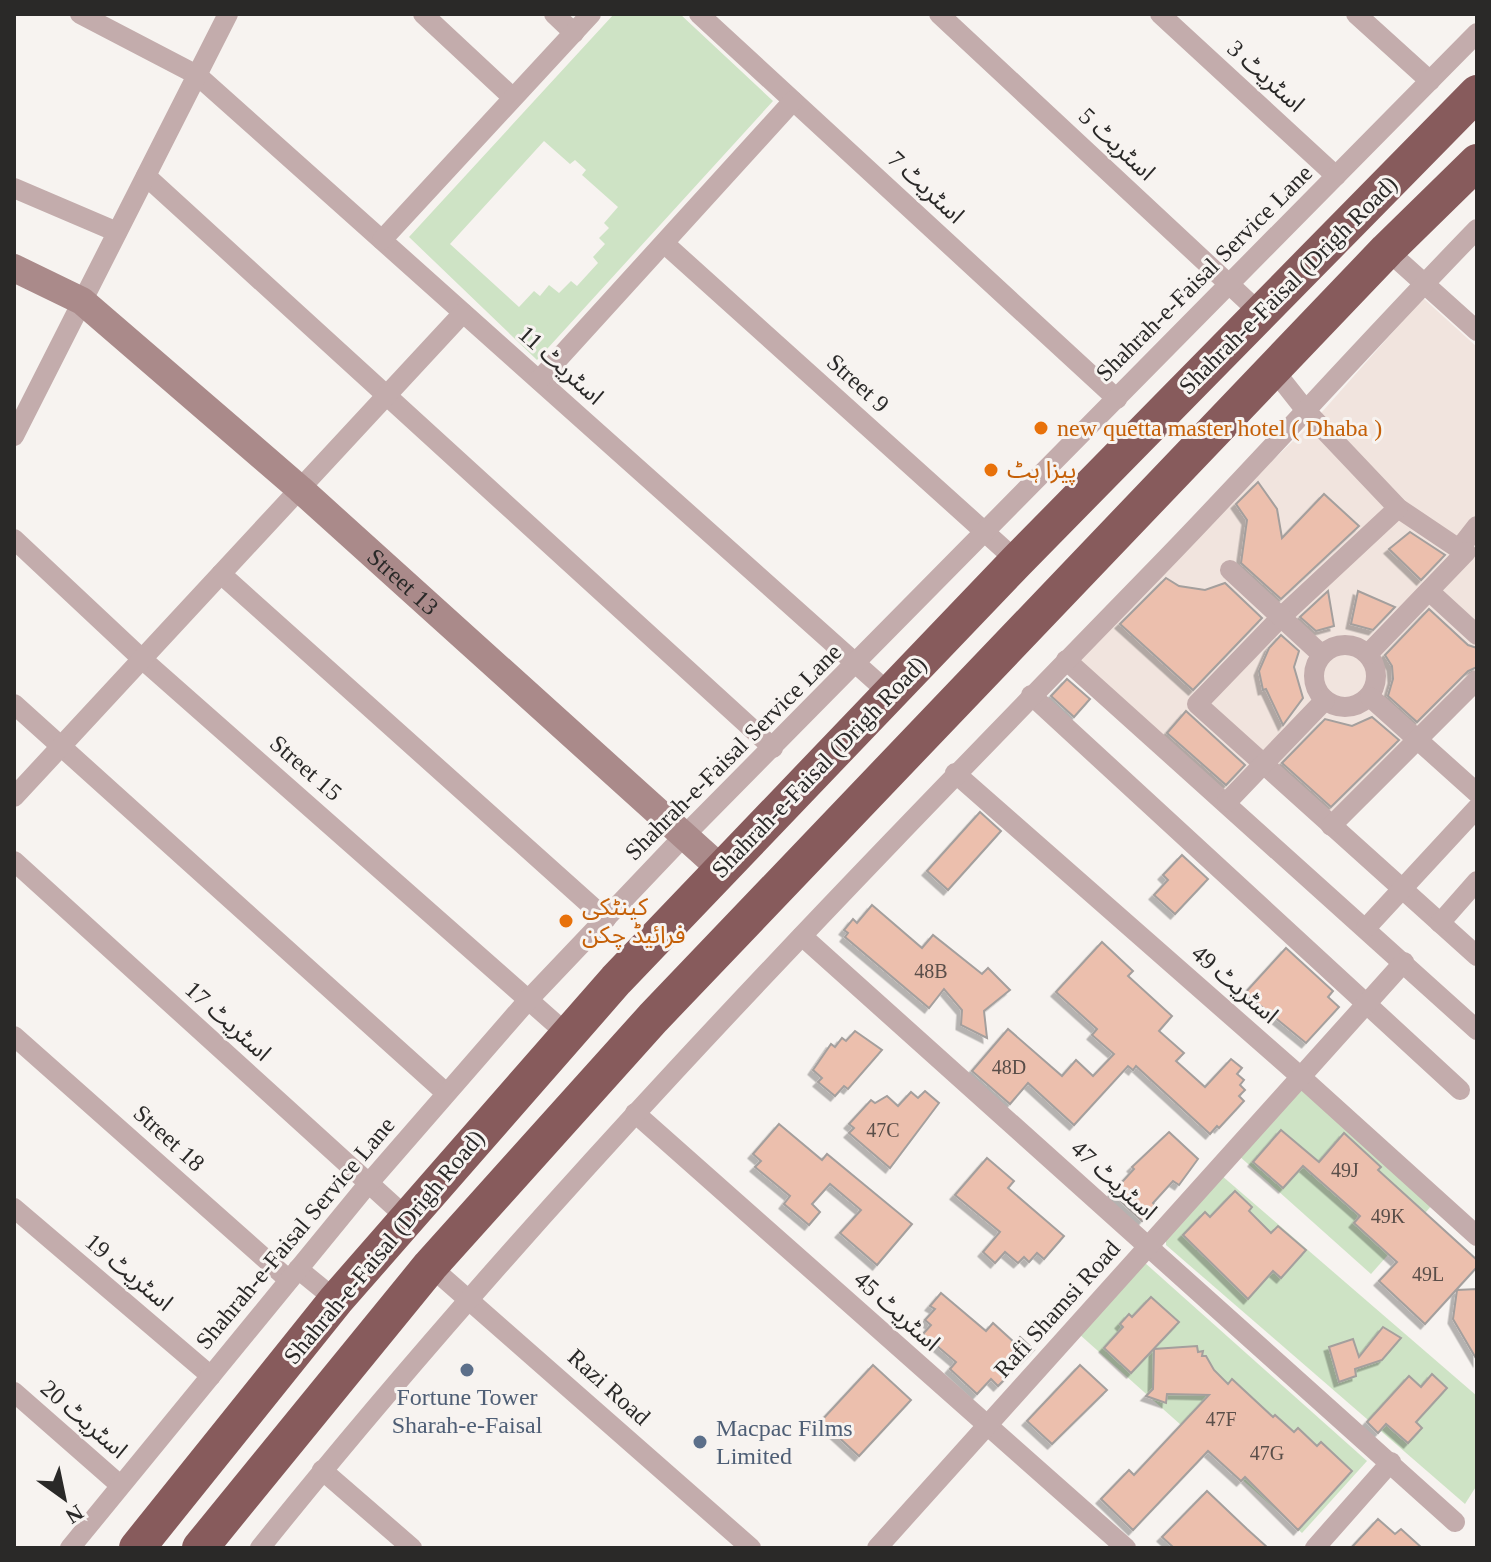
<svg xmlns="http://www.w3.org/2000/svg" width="1491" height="1562" viewBox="0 0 1491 1562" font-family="'Times New Roman','Noto Sans Arabic',serif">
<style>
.built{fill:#f1e4de}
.green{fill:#cee3c5;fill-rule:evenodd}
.building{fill:#ecbfad;stroke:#a49f9d;stroke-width:2;filter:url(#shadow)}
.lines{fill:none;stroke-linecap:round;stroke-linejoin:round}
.street{stroke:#c3acac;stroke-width:20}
.secondary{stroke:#aa8a8a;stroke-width:28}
.highway{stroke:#875b5c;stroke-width:36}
.food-dot{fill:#e8710a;stroke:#f7f3f0;stroke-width:3}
.service-dot{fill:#5c6f8a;stroke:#f7f3f0;stroke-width:3}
.labels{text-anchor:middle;stroke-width:6;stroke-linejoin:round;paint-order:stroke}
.number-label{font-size:20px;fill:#5a4e49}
.street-label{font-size:24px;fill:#2a2928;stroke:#f7f3f0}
.food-label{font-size:24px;fill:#c56008;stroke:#f7f3f0;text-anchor:start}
.service-label{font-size:24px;fill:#4e5e75;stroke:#f7f3f0}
</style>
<defs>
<filter id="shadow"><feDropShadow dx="-4.5" dy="4.5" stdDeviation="0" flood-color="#0004"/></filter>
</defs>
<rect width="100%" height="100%" fill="#f7f3f0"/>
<path class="built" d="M1423 298 1477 347V678L1324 830 1257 771 1220 806 1059 665 1314 421Z"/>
<g class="green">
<path d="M614 14H680L773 101 537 360 409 237ZM544 141 570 164 575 160 586 170 582 175 618 207 604 223 609 228 599 238 605 244 593 257 598 263 577 286 571 281 559 293 549 285 540 296 534 291 519 307 450 244Z"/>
<path d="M1300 1086 1433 1204 1371 1274 1238 1155Z"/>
<path d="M1221 1175 1477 1396V1485L1465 1504 1166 1245V1236Z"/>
<path d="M1144 1262 1367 1461 1302 1533 1079 1334Z"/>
</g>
<g class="building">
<path d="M1258 482 1277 509 1282 538 1324 494 1359 526 1281 599 1241 563 1247 520 1236 504Z"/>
<path d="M1410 532 1445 555 1421 580 1389 549Z"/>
<path d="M1166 578 1179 586 1205 590 1225 583 1262 618 1193 690 1120 624Z"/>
<path d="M1328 591 1334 626 1316 631 1300 617Z"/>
<path d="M1358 591 1395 607 1373 630 1351 624Z"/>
<path d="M1429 609 1468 645 1477 648V667L1468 671 1417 722 1388 696 1393 679 1392 666 1385 655Z"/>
<path d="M1281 635 1299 651 1294 667 1303 698 1283 725 1266 689 1263 690 1259 671 1269 648Z"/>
<path d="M1067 679 1090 699 1074 717 1051 696Z"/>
<path d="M1186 711 1245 765 1226 785 1167 733Z"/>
<path d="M1372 717 1399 740 1331 807 1282 763 1325 719 1352 726Z"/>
<path d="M980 812 1001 831 948 890 927 871Z"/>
<path d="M1182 855 1208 879 1175 914 1154 895 1168 880 1163 875Z"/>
<path d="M872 905 922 948 933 935 982 974 988 968 1010 990 984 1011 987 1038 961 1025 962 1010 944 989 929 1008 845 937 848 933 844 930 853 919 857 923Z"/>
<path d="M1102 942 1133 971 1128 976 1172 1016 1159 1031 1184 1053 1176 1061 1205 1087 1231 1059 1242 1068 1237 1074 1244 1080 1240 1085 1245 1090 1239 1096 1244 1101 1219 1128 1217 1126 1210 1134 1136 1066 1133 1070 1128 1066 1074 1125 1028 1083 1010 1104 972 1071 1008 1029 1062 1076 1076 1060 1093 1076 1114 1054 1092 1035 1097 1029 1056 992Z"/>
<path d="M1286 948 1333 991 1328 997 1339 1007 1306 1043 1245 993Z"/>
<path d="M855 1031 882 1050 848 1089 844 1086 835 1096 818 1082 822 1078 813 1070 831 1044 835 1047 842 1038 846 1041Z"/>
<path d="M925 1091 939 1103 890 1168 849 1133 854 1128 849 1124 871 1100 875 1103 887 1096 898 1106 911 1092 918 1098Z"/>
<path d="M779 1124 822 1160 827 1154 912 1224 877 1265 840 1233 861 1210 830 1184 812 1204 820 1212 809 1225 784 1204 790 1196 755 1167 761 1161 753 1154Z"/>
<path d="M1281 1130 1319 1162 1344 1133 1381 1167 1378 1170 1477 1260V1267L1425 1324 1379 1281 1397 1262 1354 1223 1360 1216 1303 1166 1283 1188 1253 1162Z"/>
<path d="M1169 1132 1198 1159 1179 1185 1173 1181 1153 1203 1155 1205 1142 1221 1112 1193 1134 1169 1132 1167Z"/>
<path d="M987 1158 1014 1181 1008 1188 1064 1236 1044 1259 1037 1253 1029 1262 1024 1257 1018 1263 1005 1252 995 1263 983 1252 1000 1232 955 1195Z"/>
<path d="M1235 1191 1252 1207 1249 1211 1271 1233 1278 1226 1306 1250 1281 1278 1273 1271 1248 1299 1183 1235 1205 1212 1210 1217Z"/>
<path d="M1477 1289V1360L1453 1319 1457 1290Z"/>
<path d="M941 1293 986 1331 993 1323 1015 1343 1020 1337 1034 1350 998 1386 991 1379 977 1394 950 1369 956 1362 923 1334 931 1325 925 1320 935 1309 930 1306Z"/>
<path d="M1151 1297 1179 1322 1131 1373 1104 1348 1123 1327 1120 1324 1129 1314 1132 1317Z"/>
<path d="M1383 1327 1401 1338 1382 1360 1355 1369 1356 1376 1339 1382 1329 1347 1353 1339 1359 1357Z"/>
<path d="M1197 1346 1198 1352 1203 1351 1202 1356H1206L1214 1370 1228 1384 1232 1379 1273 1417 1275 1415 1294 1432 1298 1428 1317 1446 1321 1442 1352 1471 1298 1530 1245 1477 1241 1481 1208 1451 1133 1530 1101 1499 1129 1470 1134 1475 1209 1395 1167 1394 1166 1403 1146 1396 1153 1389 1154 1349Z"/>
<path d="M873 1365 911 1400 859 1456 821 1421Z"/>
<path d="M1080 1365 1107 1390 1052 1444 1027 1421Z"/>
<path d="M1432 1374 1447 1388 1416 1422 1422 1428 1408 1443 1386 1424 1378 1433 1367 1422 1409 1376 1421 1387Z"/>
<path d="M1207 1491 1247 1529 1268 1548H1174L1162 1537Z"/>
<path d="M1378 1519 1395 1534 1401 1529 1422 1548H1351Z"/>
</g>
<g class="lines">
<g class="street">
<path d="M80 14 197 75 890 694"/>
<path d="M423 14 512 97"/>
<path d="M554 14 574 33"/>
<path d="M699 14 1117 399"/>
<path d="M939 14 1260 313"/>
<path d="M1160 14 1336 176"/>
<path d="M1356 14 1430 81"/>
<path d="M146 176 773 748"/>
<path d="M14 188 117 232"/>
<path d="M382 240 591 14"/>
<path d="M665 244 1017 561"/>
<path d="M1387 250 1477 331"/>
<path d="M1273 369 1307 412 1398 508 1459 549 1477 526"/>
<path d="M539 380 793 101"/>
<path d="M14 436 228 14"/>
<path d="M1398 508 1281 617 1197 704 1477 956"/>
<path d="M14 539 142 659 567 1034"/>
<path d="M1230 570 1321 654"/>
<path d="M221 574 606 919"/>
<path d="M1429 591 1477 635"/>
<circle cx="1345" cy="676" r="31"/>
<path d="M1368 654 1466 552"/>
<path d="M1066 660 1477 1030"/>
<path d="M1031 695 1460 1090"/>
<path d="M1370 697 1477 793"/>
<path d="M14 704 446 1093"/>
<path d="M955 773 1301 1077 1477 1236"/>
<path d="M14 797 463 313"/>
<path d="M1227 802 1325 700"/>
<path d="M1331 826 1477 680"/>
<path d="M14 861 407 1218"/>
<path d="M1440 923 1477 881"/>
<path d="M1366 928 1477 808"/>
<path d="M802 936 1455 1522"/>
<path d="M14 1036 289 1280"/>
<path d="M635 1113 1126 1548"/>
<path d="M14 1208 211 1376"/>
<path d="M430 1266 751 1548"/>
<path d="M298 1269 336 1300"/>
<path d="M14 1392 120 1485"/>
<path d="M322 1470 412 1548"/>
<path d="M70 1548 368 1184 529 999 684 836 1477 33"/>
<path d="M260 1548C537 1203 847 887 1155 570 1264 458 1368 341 1477 229"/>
<path d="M877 1548 1404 962"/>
<path d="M1315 1548 1391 1462"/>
</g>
<path class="secondary" id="s1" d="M14 268 82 301 300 489 720 868"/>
<g class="highway">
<path d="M137 1548 336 1300 616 980 1017 561 1477 93"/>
<path d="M200 1548 430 1266 653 1018 1387 250 1477 162"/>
</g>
</g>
<g class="food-dot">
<circle cx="1041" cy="428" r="8"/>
<circle cx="991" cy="470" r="8"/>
<circle cx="566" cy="921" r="8"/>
</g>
<g class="service-dot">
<circle cx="467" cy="1370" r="8"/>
<circle cx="700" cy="1442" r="8"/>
</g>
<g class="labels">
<g class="number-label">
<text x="931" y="978">48B</text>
<text x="1009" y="1074">48D</text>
<text x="883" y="1137">47C</text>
<text x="1345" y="1177">49J</text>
<text x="1388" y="1223">49K</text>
<text x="1428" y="1281">49L</text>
<text x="1221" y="1426">47F</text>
<text x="1267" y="1460">47G</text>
</g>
<g class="street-label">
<text transform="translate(1266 76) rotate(42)" y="8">اسٹریٹ 3</text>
<text transform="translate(1117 144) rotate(43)" y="8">اسٹریٹ 5</text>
<text transform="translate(926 187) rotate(43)" y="8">اسٹریٹ 7</text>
<text transform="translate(1204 273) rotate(-45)" y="8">Shahrah-e-Faisal Service Lane</text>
<text transform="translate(1288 285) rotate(-45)" y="8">Shahrah-e-Faisal (Drigh Road)</text>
<text transform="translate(561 365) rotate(42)" y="8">اسٹریٹ 11</text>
<text transform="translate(858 383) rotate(42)" y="8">Street 9</text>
<text dy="8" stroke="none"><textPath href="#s1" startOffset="502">Street 13</textPath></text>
<text transform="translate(733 752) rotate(-45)" y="8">Shahrah-e-Faisal Service Lane</text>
<text transform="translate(819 767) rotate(-46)" y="8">Shahrah-e-Faisal (Drigh Road)</text>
<text transform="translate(306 768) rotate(41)" y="8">Street 15</text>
<text transform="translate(1235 984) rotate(41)" y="8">اسٹریٹ 49</text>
<text transform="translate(228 1021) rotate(42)" y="8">اسٹریٹ 17</text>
<text transform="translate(169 1138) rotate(42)" y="8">Street 18</text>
<text transform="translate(1114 1180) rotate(42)" y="8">اسٹریٹ 47</text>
<text transform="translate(295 1233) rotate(-50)" y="8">Shahrah-e-Faisal Service Lane</text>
<text transform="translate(384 1247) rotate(-50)" y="8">Shahrah-e-Faisal (Drigh Road)</text>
<text transform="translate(129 1272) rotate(40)" y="8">اسٹریٹ 19</text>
<text transform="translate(1057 1309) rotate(-48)" y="8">Rafi Shamsi Road</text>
<text transform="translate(897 1311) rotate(42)" y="8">اسٹریٹ 45</text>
<text transform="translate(609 1387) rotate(42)" y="8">Razi Road</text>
<text transform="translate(84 1419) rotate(41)" y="8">اسٹریٹ 20</text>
</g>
<g class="food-label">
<text x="1057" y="436">new quetta master hotel ( Dhaba )</text>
<text x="1007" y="478">پیزا ہٹ</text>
<text x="582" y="915">کینٹکی<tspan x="582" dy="28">فرائیڈ چکن</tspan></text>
</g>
<g class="service-label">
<text x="467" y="1405">Fortune Tower<tspan x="467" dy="28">Sharah-e-Faisal</tspan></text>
<text x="716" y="1436" text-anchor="start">Macpac Films<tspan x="716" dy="28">Limited</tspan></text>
</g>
</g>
<rect width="1491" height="1562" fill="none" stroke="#2a2928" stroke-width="32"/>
<g transform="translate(64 1498) rotate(147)" stroke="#f7f3f0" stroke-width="6" paint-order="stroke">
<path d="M0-6L14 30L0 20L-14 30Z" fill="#2a2928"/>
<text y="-12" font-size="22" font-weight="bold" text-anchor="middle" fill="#2a2928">N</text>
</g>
</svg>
